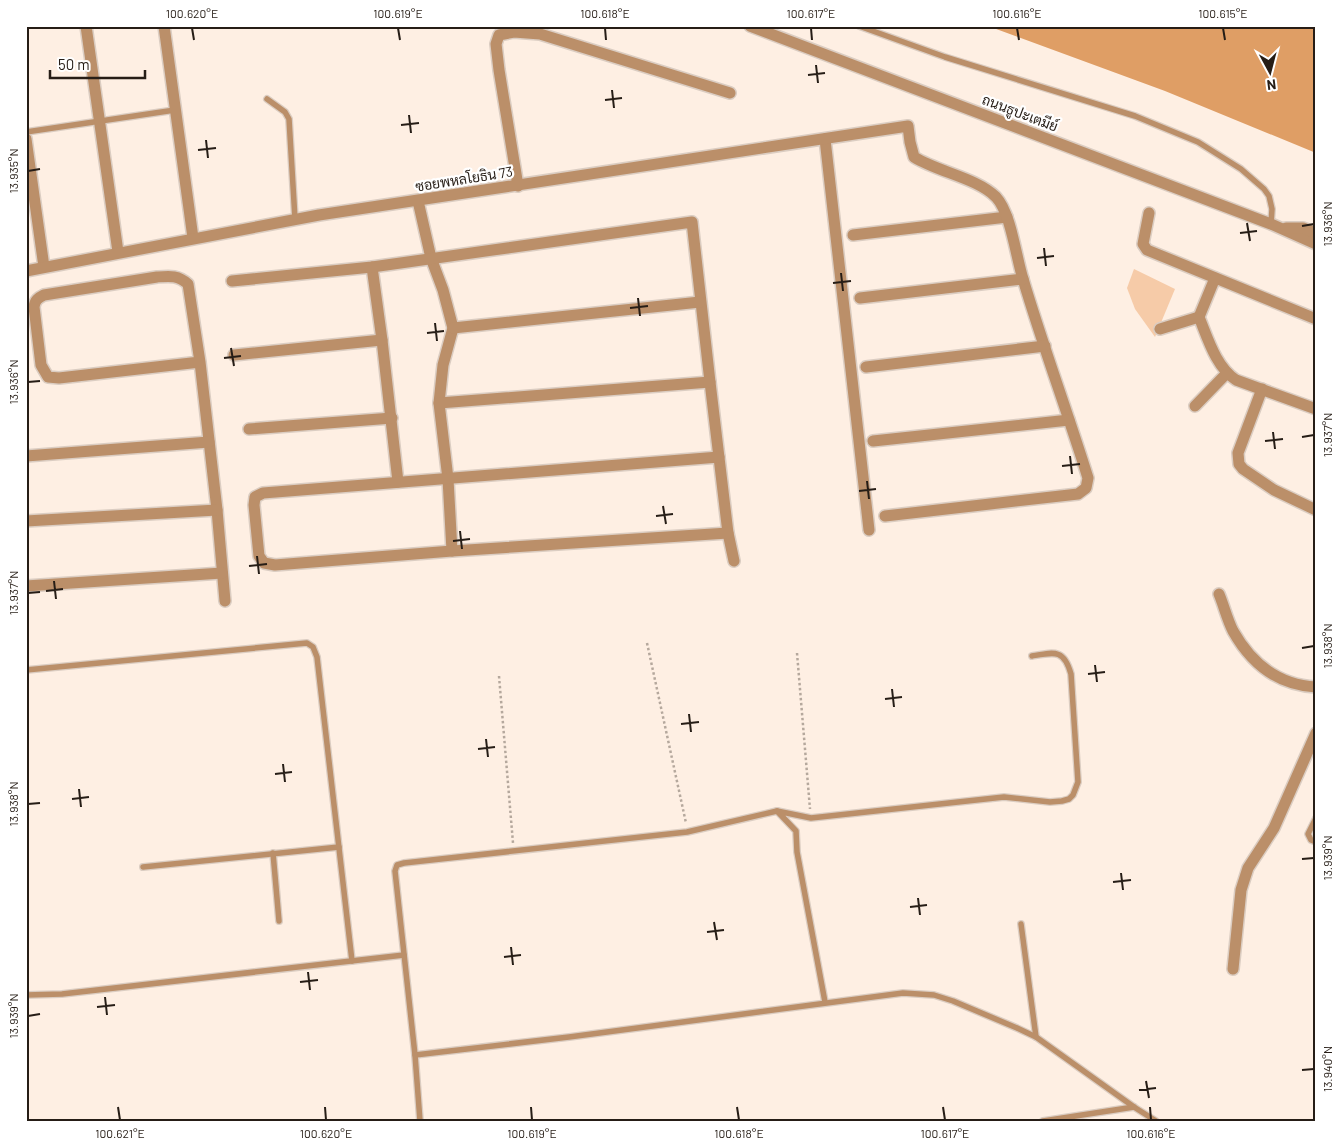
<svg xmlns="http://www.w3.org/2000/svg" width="1342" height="1147" viewBox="0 0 1342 1147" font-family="Barlow,Sarabun,sans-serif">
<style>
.green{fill:#f6cba8}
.water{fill:#df9e65}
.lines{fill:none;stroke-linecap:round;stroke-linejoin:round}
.lane-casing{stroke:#dbcdc2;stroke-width:8}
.street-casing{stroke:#dbcdc2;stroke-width:14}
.path{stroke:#b5a89d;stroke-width:2.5;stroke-dasharray:2.5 2.5;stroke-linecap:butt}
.lane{stroke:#bb8f69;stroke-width:5.5}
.street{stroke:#bb8f69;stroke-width:11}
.ticks{fill:none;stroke:#261d16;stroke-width:2}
.labels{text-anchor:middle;stroke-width:4.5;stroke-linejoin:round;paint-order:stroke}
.street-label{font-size:14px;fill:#261d16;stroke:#fff}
.neatline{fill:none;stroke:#261d16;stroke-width:2}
.ticks-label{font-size:12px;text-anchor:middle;fill:#261d16}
</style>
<rect width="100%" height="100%" fill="#feefe3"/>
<path class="green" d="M1134 269 1175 289 1155 337 1135 309 1127 288Z"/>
<path class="water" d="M988 26H1316V153L1165 91Z"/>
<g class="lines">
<g class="lane-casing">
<g id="lane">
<path d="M859 26 945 57 1135 116 1198 142 1241 169 1264 189 1269 196 1272 209 1271 224"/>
<path d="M267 99 285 112 289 119 295 219"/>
<path d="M26 132 175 110"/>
<path d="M26 670 307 643 313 647 317 657 352 961"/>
<path d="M1316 818 1308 834 1311 840 1316 842"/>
<path d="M273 853 279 921"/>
<path d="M143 867 339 847"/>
<path d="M1021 924 1036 1037"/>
<path d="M26 995 62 994 404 955"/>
<path d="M825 1002 797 852 796 831 777 811 811 818 1004 797 1050 802 1062 801 1069 799 1073 795 1078 782 1071 674C1064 649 1055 652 1032 656"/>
<path d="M415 1055 569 1037 903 993 934 995 953 1001 1017 1028 1036 1037 1134 1107 1156 1121"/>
<path d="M420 1121 415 1055 395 871 397 865 404 863 687 832 777 811"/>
<path d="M1043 1121 1134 1107"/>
</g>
</g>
<g class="street-casing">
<g id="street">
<path d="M86 26 118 252"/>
<path d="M164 26 193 238"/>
<path d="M750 26 1271 224 1316 244"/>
<path d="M26 139 44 267"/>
<path d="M825 139 869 530"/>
<path d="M518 186 499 70 496 44 499 35 514 32 540 34 730 93"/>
<path d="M418 201 431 258 443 290 453 328 443 365 439 403 448 479 452 551"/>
<path d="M1149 213 1143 244 1147 250 1316 319"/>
<path d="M1286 228H1303L1316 233"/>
<path d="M853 235 1007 217"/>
<path d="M372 267 382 340 398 482"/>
<path d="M26 271 319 215 908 126 910 142 914 157C938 172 977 178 996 197 1011 213 1016 257 1023 279 1043 346 1067 411 1088 478L1086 488 1078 494 885 516"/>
<path d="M1215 278 1199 317C1208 339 1216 367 1236 380L1316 409"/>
<path d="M232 281 372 267 692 222 710 382 728 533 734 561"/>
<path d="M860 298 1023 279"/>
<path d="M453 328 700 302"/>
<path d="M1160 329 1199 317"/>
<path d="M234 355 382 340"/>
<path d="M200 362 59 378 48 377 41 365 34 307C35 300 38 298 44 295L157 277C170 276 178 275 188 284L200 362 217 510 225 601"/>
<path d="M866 367 1045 346"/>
<path d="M1262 389 1238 453 1239 464 1243 469 1274 490 1316 510"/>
<path d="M439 403 710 382"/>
<path d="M1195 406 1227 373"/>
<path d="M249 429 392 418"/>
<path d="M873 441 1069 420"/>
<path d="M26 456 209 442"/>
<path d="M719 457 263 493 255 497 254 505 259 556 264 563 275 565 452 551 728 533"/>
<path d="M26 521 217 510"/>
<path d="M26 586 222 573"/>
<path d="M1219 594C1224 606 1227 619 1233 631 1251 663 1278 685 1316 687"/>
<path d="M1233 969 1241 890 1248 868 1274 828 1316 733"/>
</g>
</g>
<g class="path">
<path d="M647 643 686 823"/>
<path d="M797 653 810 809"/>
<path d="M499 676 513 843"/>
</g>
<use href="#lane" class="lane"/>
<use href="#street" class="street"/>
</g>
<path class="ticks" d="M192 28 194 40M398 28 400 40M605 28 606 40M811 28 812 40M1017 28 1019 40M1223 28 1225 40M816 65 818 83M808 75 825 73M612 90 614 108M605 100 622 98M409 115 411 133M401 125 419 123M206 140 208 158M198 150 216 148M28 171 40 169M1247 223 1250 241M1302 226 1314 224M1240 233 1257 231M1044 248 1046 266M1037 258 1054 256M841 273 843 291M833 283 851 281M638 298 640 316M630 308 648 306M435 323 437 341M427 333 444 331M231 348 234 366M224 358 241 356M28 382 40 381M1273 432 1275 449M1302 437 1314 435M1265 441 1283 439M1070 456 1072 474M1062 466 1080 464M867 481 869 499M859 491 876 489M663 506 666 524M656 516 673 514M460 531 462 549M453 541 470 539M257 556 259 574M249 566 267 564M54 581 56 599M46 591 63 589M28 593 40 592M1302 648 1314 646M1095 665 1097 682M1088 674 1105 672M892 689 894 707M885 699 902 697M689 714 691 732M681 724 699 722M486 739 488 757M478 749 495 747M283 764 285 782M275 774 292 772M79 789 81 807M72 799 89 797M28 804 40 803M1302 859 1314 858M1121 873 1123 890M1113 882 1131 880M918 898 920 915M910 907 927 905M714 922 717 940M707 932 724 930M511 947 513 965M504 957 521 955M308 972 310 990M300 982 318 980M105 997 107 1015M97 1007 115 1005M28 1016 40 1014M1302 1070 1314 1069M1146 1081 1149 1098M1139 1090 1156 1088M118 1107 120 1120M325 1107 326 1120M531 1107 532 1120M737 1107 739 1120M943 1107 945 1120M1150 1107 1151 1120"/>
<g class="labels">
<g class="street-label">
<text transform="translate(1020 113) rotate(21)" y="5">ถนนธูปะเตมีย์</text>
<text transform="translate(464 179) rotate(-9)" y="5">ซอยพหลโยธิน 73</text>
</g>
</g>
<rect width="1342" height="1147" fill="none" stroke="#ffffff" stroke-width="55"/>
<g transform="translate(1270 72) rotate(173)" stroke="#ffffff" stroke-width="4" paint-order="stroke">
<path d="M0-4L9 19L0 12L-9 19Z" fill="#261d16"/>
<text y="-8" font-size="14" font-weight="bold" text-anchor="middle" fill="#261d16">N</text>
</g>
<path d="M50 70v8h95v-8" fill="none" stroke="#261d16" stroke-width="2.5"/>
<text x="58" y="70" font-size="15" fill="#261d16" stroke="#ffffff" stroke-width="4" paint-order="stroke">50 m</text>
<rect x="28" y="28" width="1286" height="1092" class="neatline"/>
<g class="ticks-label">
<text x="192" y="18">100.620°E</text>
<text x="398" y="18">100.619°E</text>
<text x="605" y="18">100.618°E</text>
<text x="811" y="18">100.617°E</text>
<text x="1017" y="18">100.616°E</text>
<text x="1223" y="18">100.615°E</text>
<text transform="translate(14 171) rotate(-90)" y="4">13.935°N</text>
<text transform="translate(1328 224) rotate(-90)" y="4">13.936°N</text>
<text transform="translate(14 382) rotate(-90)" y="4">13.936°N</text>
<text transform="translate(1328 435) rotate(-90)" y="4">13.937°N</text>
<text transform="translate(14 593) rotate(-90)" y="4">13.937°N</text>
<text transform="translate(1328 646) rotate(-90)" y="4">13.938°N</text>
<text transform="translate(14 804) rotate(-90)" y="4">13.938°N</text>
<text transform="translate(1328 858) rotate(-90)" y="4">13.939°N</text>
<text transform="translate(14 1016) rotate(-90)" y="4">13.939°N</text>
<text transform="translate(1328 1069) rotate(-90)" y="4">13.940°N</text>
<text x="120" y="1138">100.621°E</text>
<text x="326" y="1138">100.620°E</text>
<text x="532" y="1138">100.619°E</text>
<text x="739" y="1138">100.618°E</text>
<text x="945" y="1138">100.617°E</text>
<text x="1151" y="1138">100.616°E</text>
</g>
</svg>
